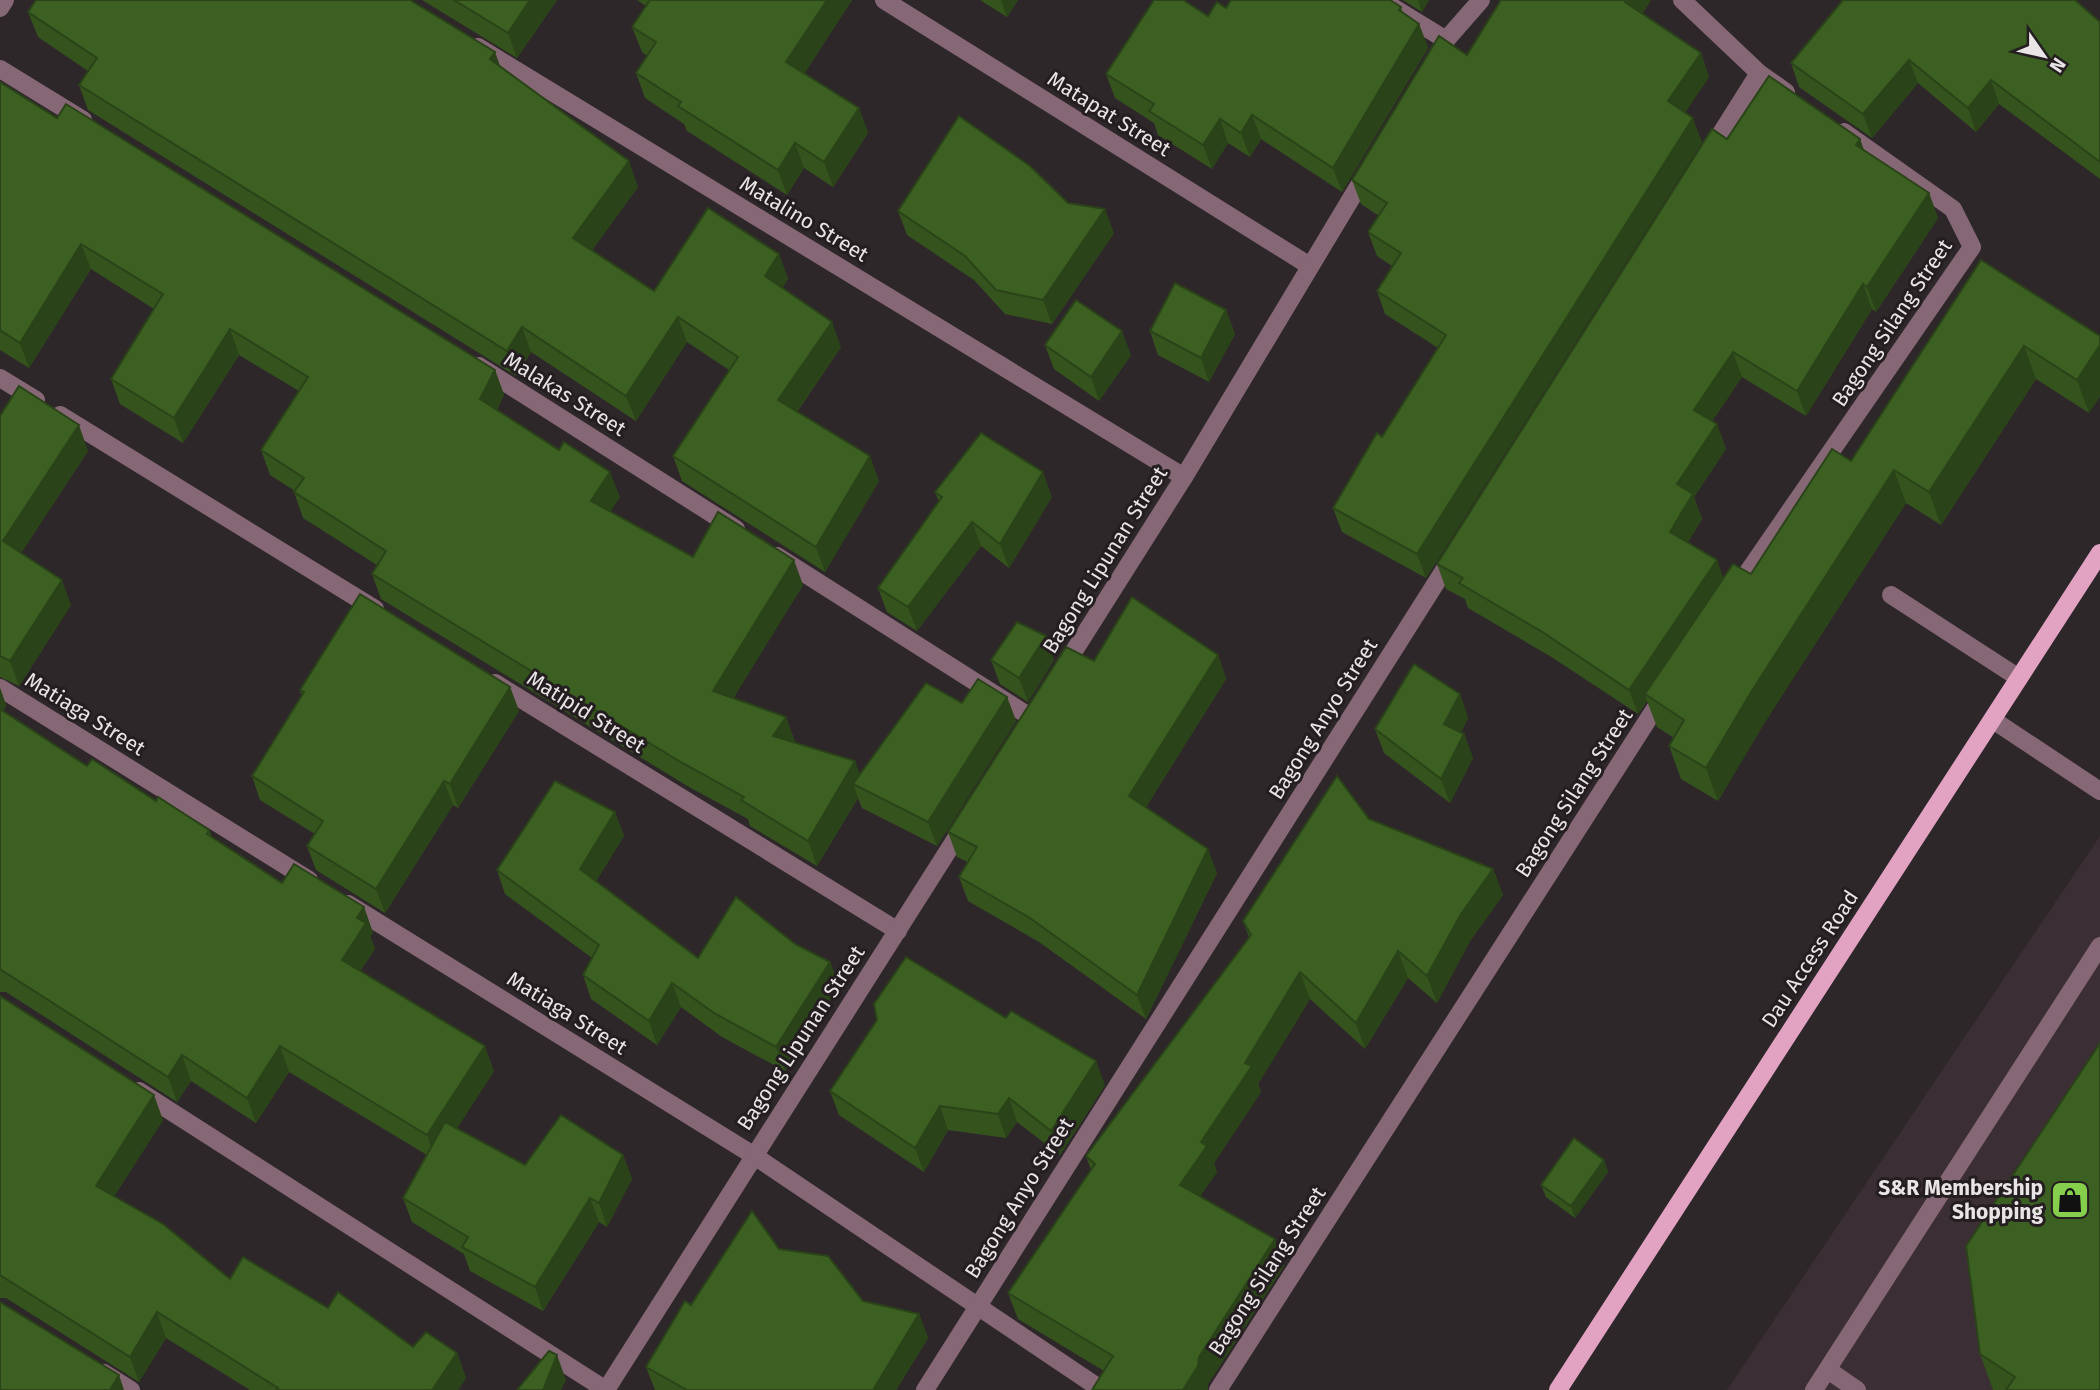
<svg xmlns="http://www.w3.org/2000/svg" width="2100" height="1390" viewBox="0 0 2100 1390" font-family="'Fira Sans',sans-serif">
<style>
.built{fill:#3b2e34}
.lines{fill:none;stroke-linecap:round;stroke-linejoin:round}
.minor{stroke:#866775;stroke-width:18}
.major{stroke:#e2a3c2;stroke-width:18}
.wall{fill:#34531d}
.shaded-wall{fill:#2a4318}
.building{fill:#3c6022;stroke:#2a4318;stroke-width:2}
.labels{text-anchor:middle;stroke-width:6;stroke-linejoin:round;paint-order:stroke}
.street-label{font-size:21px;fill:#e9e4e6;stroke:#241e21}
.poi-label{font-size:21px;font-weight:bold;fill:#e9e4e6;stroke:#241e21;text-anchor:end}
</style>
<rect width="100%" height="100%" fill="#2e272a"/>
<path class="built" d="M2100 836V1390H1727Z"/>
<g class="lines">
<g class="minor">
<path d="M884 0 1310 266"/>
<path d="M1381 0 1446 40"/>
<path d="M1682 0 1759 73 1786 92"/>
<path d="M0 8 5 0"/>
<path d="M478 47 1184 477"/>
<path d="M1434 61 1446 40 1481 0"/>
<path d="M0 69 83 120"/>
<path d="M1708 154 1759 73"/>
<path d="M479 366 736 529"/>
<path d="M0 378 36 400"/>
<path d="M60 415 375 609"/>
<path d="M777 556 1032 718"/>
<path d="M1734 592 1972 247 1953 209 1844 132"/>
<path d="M1891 595 2019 678"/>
<path d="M1062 670 1184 477 1367 172"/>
<path d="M495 683 898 931"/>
<path d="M0 688 309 880"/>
<path d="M1993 720 2100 791"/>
<path d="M348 904 753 1155 1102 1390"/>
<path d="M139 1091 606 1390"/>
<path d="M1828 1370 1857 1390"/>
<path d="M104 1373 131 1390"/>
<path d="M606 1390 965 824"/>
<path d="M925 1390 1453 556"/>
<path d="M1218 1390 1665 693"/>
<path d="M1814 1390 2100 946"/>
</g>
<path class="major" d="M1558 1390 2100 553"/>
</g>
<g class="wall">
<path d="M422 0H557L517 58Z"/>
<path d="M637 0H852L804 73 859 108 868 133 833 187 804 168 787 195 687 131 684 124 645 98 636 73 647 56 642 52 632 27 646 6Z"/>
<path d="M980 0H1018L1007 17Z"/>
<path d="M1403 0H1429L1422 12Z"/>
<path d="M1501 0H1651L1642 14 1701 53 1709 77 1685 112 1702 142 1426 578 1342 532 1333 508 1382 437 1438 348 1385 314 1377 291 1392 266 1377 256 1368 232 1379 216 1361 204 1352 180 1467 55Z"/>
<path d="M1401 7 1403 13 1419 24 1428 48 1342 192 1261 139 1250 157 1228 143 1212 169 1158 135 1154 123 1115 98 1106 74 1226 8Z"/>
<path d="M28 12 501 68 638 187 592 250 654 291 779 254 788 279 782 288 841 347 797 412 879 481 825 572 682 481 673 456 729 370 687 342 636 421 531 352 516 376 88 110 79 85 88 71 38 37Z"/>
<path d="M2100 22V179L1999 104 1976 132 1918 83 1872 138 1799 87 1791 63Z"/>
<path d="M0 82 57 118 495 370 504 395 497 410 620 497 610 511 693 557 803 585 733 698 786 717 795 742V743L860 774 962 703 1007 697 1016 721 937 846 862 808 858 798 817 866 750 826 748 819 689 787 381 599 372 574 377 565 303 518 294 492 295 491 270 475 261 450 299 391 239 355 183 443 120 404 111 379 154 309 91 269 29 368 0 350Z"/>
<path d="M1727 139H1860L1864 151 1929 193 1938 218 1876 312 1872 309 1806 416 1742 377 1712 421 1717 424 1726 449 1694 497 1702 519 1688 542 1717 560 1723 578 1751 574 1851 461 1981 260 2100 336 2089 413 2036 379 1941 525 1906 503 1765 722 1718 801 1681 779 1669 746 1674 738 1657 727 1647 701 1638 714 1553 658 1468 608 1465 599 1446 589 1437 564Z"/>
<path d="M1068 203 1114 233 1052 324 1005 314 974 280 907 235 898 211Z"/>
<path d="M1226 310 1235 334 1209 382 1158 355 1150 331Z"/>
<path d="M1045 345 1131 355 1099 401 1054 369Z"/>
<path d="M0 416 88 451 21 553 71 605 19 686 0 677Z"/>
<path d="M935 492 1052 497 1009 568 981 546 917 631 887 612 878 588 939 502Z"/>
<path d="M1218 655 1226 679 1146 807 1217 873 1146 1019 1039 942 968 901 959 877 968 862 957 857 948 832 1094 661Z"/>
<path d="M991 660H1054L1028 702 1000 684Z"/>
<path d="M510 687 519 711 458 808 453 805 385 913 316 870 307 846 315 834 260 800 252 776 302 696 300 690Z"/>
<path d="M0 688 6 705 3 711 87 766 156 801 209 830 212 837 282 883 364 907 373 933 370 936 375 949 360 971 494 1071 457 1128 525 1165 623 1155 632 1179 607 1227 599 1222 543 1311 470 1271 464 1254 412 1222 403 1198 427 1155 289 1072 256 1123 191 1081 177 1102 6 992H0Z"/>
<path d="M1460 694 1468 718 1461 732 1464 734 1473 758 1450 803 1384 753 1375 729Z"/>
<path d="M615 812 624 836 596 881 698 958 795 944 830 962 839 986 785 1071 722 1037 681 1007 657 1045 591 999 583 975 592 958 505 894 497 870Z"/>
<path d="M1369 819 1493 869 1503 895 1470 941 1437 1003 1408 978 1365 1049 1310 999 1258 1084 1261 1092 1214 1163 1217 1172 1200 1196 1284 1266 1208 1384 1104 1371 1018 1319 1008 1293 1091 1170 1086 1156 1249 937 1243 921Z"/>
<path d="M0 996 163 1120 114 1196 230 1279 328 1308 413 1347 457 1353 466 1378 458 1390H250L166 1338 139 1382 6 1298H0Z"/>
<path d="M1105 1085 1060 1155 1017 1122 1006 1138 948 1130 924 1172 839 1115 830 1091Z"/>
<path d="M1604 1160 1608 1172 1575 1218 1546 1197 1541 1185Z"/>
<path d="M779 1249 863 1301 919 1314 928 1338 896 1390H655L646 1367 691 1305Z"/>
<path d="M1980 1354 2100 1390H1993Z"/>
</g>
<g class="shaded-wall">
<path d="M530 0H557L517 58 508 33Z"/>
<path d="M827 0H852L796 87 786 62Z"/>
<path d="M1001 0H1018L1007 17Z"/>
<path d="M1418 0H1429L1422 12Z"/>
<path d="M1627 0H1651L1634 26 1625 2Z"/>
<path d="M1419 24 1428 48 1342 192 1333 168Z"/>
<path d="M495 52 504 77 490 59Z"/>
<path d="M1701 53 1709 77 1677 125 1668 101Z"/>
<path d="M1909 60 1918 83 1872 138 1863 114Z"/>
<path d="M1991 80 1999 104 1976 132 1968 108Z"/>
<path d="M859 108 868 133 833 187 824 162Z"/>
<path d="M1252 115 1261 139 1250 157 1241 133Z"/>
<path d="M1693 118 1702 142 1426 578 1417 554Z"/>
<path d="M1220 119 1228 143 1212 169 1203 145Z"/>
<path d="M1860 139 1869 164 1856 145Z"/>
<path d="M795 143 804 168 787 195 778 170Z"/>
<path d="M629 161 638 187 583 263 573 238Z"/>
<path d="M1929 193 1938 218 1876 312 1867 287Z"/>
<path d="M1105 209 1114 233 1052 324 1043 300Z"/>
<path d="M81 244 91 269 29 368 20 343Z"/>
<path d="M779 254 788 279 774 301 765 276Z"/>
<path d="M1863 284 1872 309 1806 416 1797 391Z"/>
<path d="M1226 310 1235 334 1209 382 1201 358Z"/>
<path d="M678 317 687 342 636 421 626 396Z"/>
<path d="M832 322 841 347 787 425 778 400Z"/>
<path d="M522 327 531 352 516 376 507 351Z"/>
<path d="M230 329 239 355 183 443 174 418Z"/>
<path d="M1122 331 1131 355 1099 401 1091 377Z"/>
<path d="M2100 345V397L2089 413 2077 380Z"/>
<path d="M2024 346 2036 379 1941 525 1929 492Z"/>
<path d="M1733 352 1742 377 1703 435 1694 410Z"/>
<path d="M495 370 504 395 489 424 480 399Z"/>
<path d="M1717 424 1726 449 1694 497 1702 519 1679 557 1670 532 1677 484Z"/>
<path d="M79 425 88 451 12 567 3 541Z"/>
<path d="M870 456 879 481 825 572 816 547Z"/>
<path d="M1894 470 1906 503 1765 722 1718 801 1706 768 1753 689Z"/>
<path d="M610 472 620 497 601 526 591 501Z"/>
<path d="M1043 472 1052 497 1009 568 1000 544Z"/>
<path d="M972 522 981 546 917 631 908 607Z"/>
<path d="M794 560 803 585 722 717 713 691Z"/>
<path d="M1717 560 1726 585 1645 694 1647 701 1638 714 1629 690Z"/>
<path d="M62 580 71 605 19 686 10 661Z"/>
<path d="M1046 636 1054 660 1028 702 1019 678Z"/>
<path d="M1218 655 1226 679 1138 820 1129 796Z"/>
<path d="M510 687 519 711 458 808 450 784Z"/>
<path d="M0 688 6 705 0 715Z"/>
<path d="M1460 694 1468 718 1453 748 1444 724Z"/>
<path d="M1007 697 1016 721 937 846 928 822Z"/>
<path d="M786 717 795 742 782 762 773 736Z"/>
<path d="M1464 734 1473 758 1450 803 1441 779Z"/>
<path d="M855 761 865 787 853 784 858 798 817 866 808 841Z"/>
<path d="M444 781 453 805 385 913 376 889Z"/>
<path d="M615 812 624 836 589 893 580 869Z"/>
<path d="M1208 849 1217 873 1146 1019 1137 995Z"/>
<path d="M1493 869 1503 895 1470 941 1437 1003 1427 976 1461 914Z"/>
<path d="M364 907 373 933 370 936 375 949 351 985 342 960 357 918Z"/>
<path d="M1398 951 1408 978 1365 1049 1356 1023Z"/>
<path d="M830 962 839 986 785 1071 776 1047Z"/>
<path d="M1300 972 1310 999 1258 1084 1261 1092 1214 1163 1217 1172 1190 1211 1180 1185 1201 1142 1245 1063Z"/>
<path d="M672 983 681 1007 657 1045 649 1021Z"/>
<path d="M280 1046 289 1072 256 1123 247 1098Z"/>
<path d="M485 1046 494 1071 436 1161 427 1135Z"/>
<path d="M182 1055 191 1081 177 1102 168 1077Z"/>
<path d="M1096 1061 1105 1085 1060 1155 1051 1131Z"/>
<path d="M154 1095 163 1120 105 1211 96 1186Z"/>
<path d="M1009 1098 1017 1122 1006 1138 998 1114Z"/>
<path d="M940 1106 948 1130 924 1172 915 1148Z"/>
<path d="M623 1155 632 1179 607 1227 599 1203Z"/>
<path d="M1604 1160 1608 1172 1575 1218 1571 1206Z"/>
<path d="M590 1198 599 1222 543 1311 535 1287Z"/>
<path d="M1275 1239 1284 1266 1208 1384V1390H1183L1199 1357Z"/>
<path d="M157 1312 166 1338 139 1382 130 1357Z"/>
<path d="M919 1314 928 1338 896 1390H873Z"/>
<path d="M457 1353 466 1378 458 1390H432Z"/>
<path d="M557 1355 566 1380 561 1390H543Z"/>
<path d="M119 1375 124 1390H110Z"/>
</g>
<g class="building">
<path d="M36 0H410L495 52 490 59 629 161 573 238 654 291 708 208 779 254 765 276 832 322 778 400 870 456 816 547 673 456 738 357 678 317 626 396 522 327 507 351 79 85 97 58 28 12Z"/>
<path d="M454 0H530L508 33Z"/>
<path d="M650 0H827L786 62 859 108 824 162 795 143 778 170 678 106 681 102 636 73 656 42 632 27Z"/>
<path d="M1154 0H1183L1208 16 1217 2 1226 8 1231 0H1390L1401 7 1399 10 1419 24 1333 168 1252 115 1241 133 1220 119 1203 145 1149 111 1154 104 1106 74Z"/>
<path d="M1501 0H1627L1625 2 1701 53 1668 101 1693 118 1417 554 1333 508 1377 433 1382 437 1446 335 1377 291 1401 253 1368 232 1387 203 1352 180 1439 36 1467 55Z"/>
<path d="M1843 0H2075L2100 22V162L1991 80 1968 108 1909 60 1863 114 1791 63Z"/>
<path d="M1769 76 1860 139 1856 145 1929 193 1867 287 1863 284 1797 391 1733 352 1694 410 1717 424 1677 484 1693 494 1670 532 1717 560 1629 690 1544 633 1459 583 1463 578 1437 564 1712 129 1727 139Z"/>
<path d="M0 82 57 118 66 104 495 370 480 399 559 450 564 442 610 472 591 501 693 557 718 512 794 560 713 691 786 717 773 736 855 761 808 841 741 800 744 797 679 761 372 574 386 551 294 492 304 478 261 450 308 377 230 329 174 418 111 379 163 294 81 244 20 343 0 330Z"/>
<path d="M959 116 1030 166 1068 203 1105 209 1043 300 996 290 965 256 898 211Z"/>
<path d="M1981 260 2100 336V345L2077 380 2024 346 1929 492 1894 470 1753 689 1706 768 1669 746 1684 720 1645 694 1733 564 1751 574 1832 449 1851 461Z"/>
<path d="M1175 283 1226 310 1201 358 1150 331Z"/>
<path d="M1076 300 1122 331 1091 377 1045 345Z"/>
<path d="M19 386 79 425 3 541 62 580 10 661 0 656V416Z"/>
<path d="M981 433 1043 472 1000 544 972 522 908 607 878 588 942 497 935 492Z"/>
<path d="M360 594 510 687 450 784 444 781 376 889 307 846 323 821 252 776 304 692 300 690Z"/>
<path d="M1132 597 1218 655 1129 796 1208 849 1137 995 1030 918 959 877 977 847 948 832 1066 647 1094 661Z"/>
<path d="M1017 622 1046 636 1019 678 991 660Z"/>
<path d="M1414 664 1460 694 1444 724 1464 734 1441 779 1375 729Z"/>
<path d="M978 679 1007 697 928 822 853 784 926 683 962 703Z"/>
<path d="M0 709 87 766 92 759 156 801 158 797 209 830 207 834 282 883 294 864 364 907 357 918 366 923 342 960 485 1046 427 1135 280 1046 247 1098 182 1055 168 1077 0 969Z"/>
<path d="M1337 776 1369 819 1493 869 1461 914 1427 976 1398 951 1356 1023 1300 972 1245 1063 1252 1066 1201 1142 1207 1146 1180 1185 1275 1239 1199 1357 1198 1366 1183 1390H1092L1113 1356 1008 1293 1095 1164 1086 1156 1251 935 1243 921Z"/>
<path d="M555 781 615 812 580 869 698 958 736 897 795 944 830 962 776 1047 714 1013 672 983 649 1021 583 975 599 945 497 870Z"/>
<path d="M906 957 1006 1018 1011 1011 1096 1061 1051 1131 1009 1098 998 1114 940 1106 915 1148 830 1091 877 1020 874 1004Z"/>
<path d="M0 996 154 1095 96 1186 163 1224 230 1279 243 1257 328 1308 338 1292 413 1347 426 1332 457 1353 432 1390H276L278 1388 157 1312 130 1357 0 1275Z"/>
<path d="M2100 1043V1390H2006L2015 1377 1980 1354 1966 1246Z"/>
<path d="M561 1115 623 1155 599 1203 590 1198 535 1287 462 1247 468 1237 403 1198 445 1122 525 1165Z"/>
<path d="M1574 1138 1604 1160 1571 1206 1541 1185Z"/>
<path d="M752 1211 779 1249 828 1256 863 1301 919 1314 873 1390H687L646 1367 685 1301 691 1305Z"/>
<path d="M0 1302 119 1375 110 1390H0Z"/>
<path d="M549 1351 557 1355 543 1390H517Z"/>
</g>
<defs>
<g id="shop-square" transform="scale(2.0125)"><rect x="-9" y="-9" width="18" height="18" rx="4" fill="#85cf4c" stroke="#241e21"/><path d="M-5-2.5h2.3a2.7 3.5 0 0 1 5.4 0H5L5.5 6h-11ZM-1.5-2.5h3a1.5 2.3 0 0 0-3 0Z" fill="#111"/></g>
</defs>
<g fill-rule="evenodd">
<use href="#shop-square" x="2070" y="1200"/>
</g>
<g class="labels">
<g class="street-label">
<text transform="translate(1109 114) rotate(32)" y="7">Matapat Street</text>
<text transform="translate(804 219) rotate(31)" y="7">Matalino Street</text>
<text transform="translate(1892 323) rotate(-56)" y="7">Bagong Silang Street</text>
<text transform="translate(565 394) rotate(32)" y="7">Malakas Street</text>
<text transform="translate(1105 560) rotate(-58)" y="7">Bagong Lipunan Street</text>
<text transform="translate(586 712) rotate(32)" y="7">Matipid Street</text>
<text transform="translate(85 714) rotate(32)" y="7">Matiaga Street</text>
<text transform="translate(1323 719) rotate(-58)" y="7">Bagong Anyo Street</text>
<text transform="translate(1574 793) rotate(-57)" y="7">Bagong Silang Street</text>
<text transform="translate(1810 959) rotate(-57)" y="7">Dau Access Road</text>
<text transform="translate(567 1013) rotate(32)" y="7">Matiaga Street</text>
<text transform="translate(801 1038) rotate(-57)" y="7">Bagong Lipunan Street</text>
<text transform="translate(1019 1198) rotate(-58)" y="7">Bagong Anyo Street</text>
<text transform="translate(1267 1271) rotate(-57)" y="7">Bagong Silang Street</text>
</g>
<g class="poi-label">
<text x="2043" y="1195">S&amp;R Membership<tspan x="2043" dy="24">Shopping</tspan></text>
</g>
</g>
<g transform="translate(2044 56) rotate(124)" stroke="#241e21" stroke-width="5" paint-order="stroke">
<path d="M0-5L12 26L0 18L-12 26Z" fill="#e9e4e6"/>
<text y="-10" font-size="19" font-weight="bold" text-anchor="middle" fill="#e9e4e6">N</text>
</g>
</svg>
